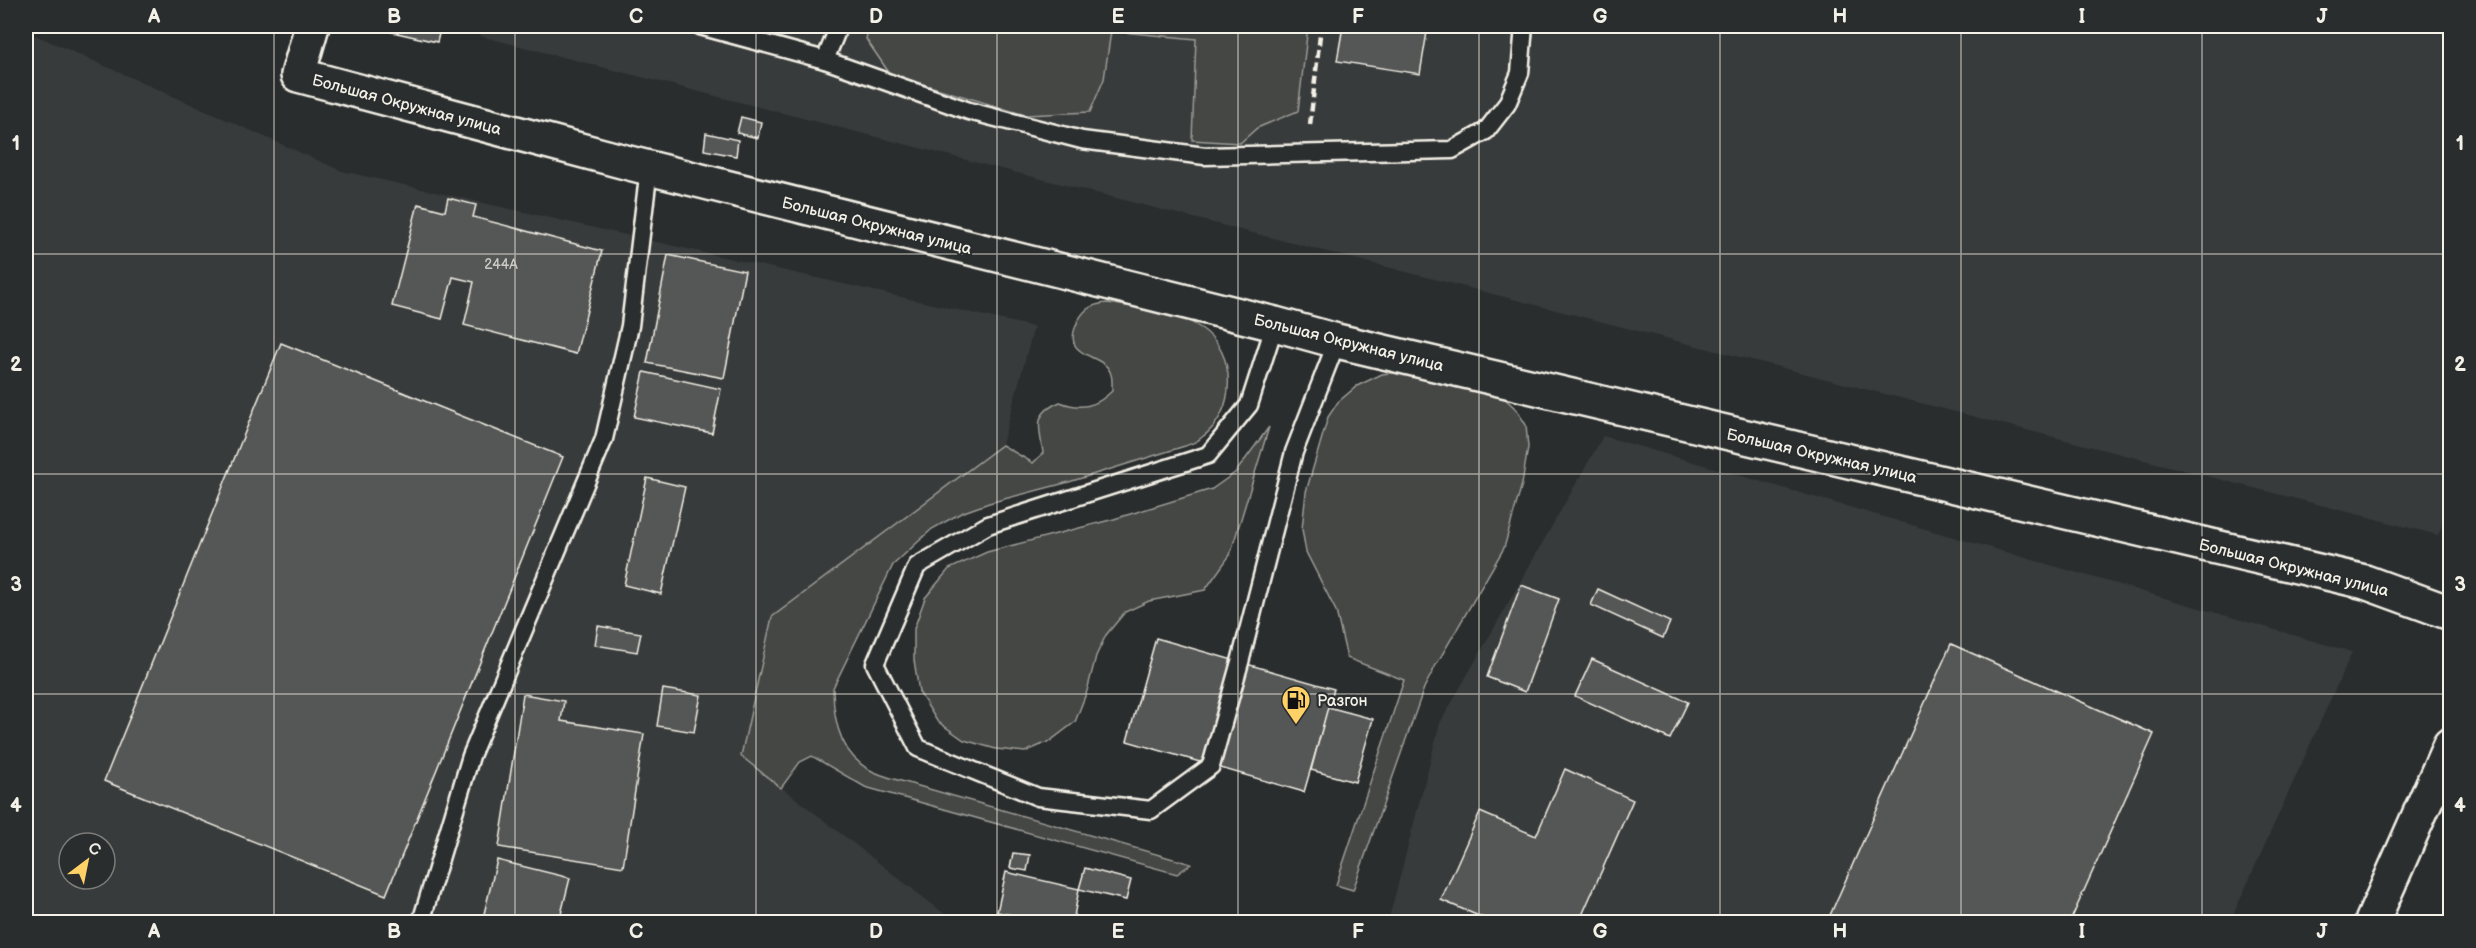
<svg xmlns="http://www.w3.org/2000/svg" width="2476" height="948" viewBox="0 0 2476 948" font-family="'Balsamiq Sans',sans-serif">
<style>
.built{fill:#373a3a;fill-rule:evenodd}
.green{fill:#444645;stroke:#9c9c96;stroke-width:1.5}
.building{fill:#555756;stroke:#f4f1e8;stroke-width:1.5}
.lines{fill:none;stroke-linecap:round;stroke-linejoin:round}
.service-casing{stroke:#f4f1e8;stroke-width:21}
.minor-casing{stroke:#f4f1e8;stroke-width:38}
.primary-casing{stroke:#f4f1e8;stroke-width:38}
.service{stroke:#2a2d2e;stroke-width:16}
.minor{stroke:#2a2d2e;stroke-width:33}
.primary{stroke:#2a2d2e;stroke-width:33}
.rail{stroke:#f4f1e8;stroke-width:4.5;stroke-dasharray:9 4.5;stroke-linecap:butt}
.grid{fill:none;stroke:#f4f1e8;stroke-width:1.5;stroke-opacity:0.55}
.labels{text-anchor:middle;stroke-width:4.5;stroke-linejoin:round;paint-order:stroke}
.number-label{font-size:14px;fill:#cccac4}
.street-label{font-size:16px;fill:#f4f1e8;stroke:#2a2d2e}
.poi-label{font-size:16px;fill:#f4f1e8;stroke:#2a2d2e;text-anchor:start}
.neatline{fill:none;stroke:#f4f1e8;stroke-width:2}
.grid-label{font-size:20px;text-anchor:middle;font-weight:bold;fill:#f4f1e8}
</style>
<rect width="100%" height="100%" fill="#2a2d2e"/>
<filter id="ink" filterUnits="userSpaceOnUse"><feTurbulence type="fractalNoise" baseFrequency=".0167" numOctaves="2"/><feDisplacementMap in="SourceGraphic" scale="12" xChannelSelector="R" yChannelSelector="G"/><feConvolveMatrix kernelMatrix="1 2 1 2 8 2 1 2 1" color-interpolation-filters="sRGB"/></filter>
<g filter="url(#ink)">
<g class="built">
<path d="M482 26H2450V507L2438 535 480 36Z"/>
<path d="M26 31 342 171 1034 327 1002 445 772 617 741 756 955 922H26ZM69 843H105V879H69Z"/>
<path d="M1603 436 2352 652 2230 922H1388L1440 723Z"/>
</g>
<g class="green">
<path d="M869 26H1307V35L1298 111 1257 128 1240 143 1192 140 1196 39 1111 31 1104 79 1090 112 1025 115 890 74 866 39Z"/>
<path d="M1108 303C1138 308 1176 311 1201 328 1238 352 1237 413 1201 438 1197 442 1190 444 1185 446L1069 482 989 503 961 513 932 529 893 565 833 688C833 718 840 754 870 770 879 775 891 778 901 781L1191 864 1177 874 865 787 812 756 800 762 781 788 741 756 772 617 1002 445 1033 463 1043 453C1040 428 1031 414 1060 402 1081 410 1096 407 1112 391 1112 382 1113 375 1108 368 1097 353 1060 357 1078 321 1085 307 1094 304 1108 303Z"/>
<path d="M1398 372 1423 376 1502 396 1516 409 1526 425 1528 447 1522 484 1504 548 1436 665 1424 688 1353 890 1336 885 1404 680 1347 658 1336 611 1306 552 1302 529 1306 492 1328 417 1338 402 1357 386 1382 374Z"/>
<path d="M1269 427 1230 555 1205 590 1149 601 1125 612 1106 635 1096 656 1087 691 1075 722 1050 741 1025 752 996 749 964 740 937 721 919 692 914 660V629L925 598 949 569 987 552 1114 519 1212 489 1236 472Z"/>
</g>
<g class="building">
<path d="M366 26H441L437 42Z"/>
<path d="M1343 26H1428L1420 74 1337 61Z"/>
<path d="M741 117 761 122 758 138 737 133Z"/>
<path d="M706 133 738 140 736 156 704 150Z"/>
<path d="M448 198 476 205 473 217 602 251 576 354 464 325 474 282 453 277 442 319 392 306 418 204 445 211Z"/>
<path d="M668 255 745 271 724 378 647 363Z"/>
<path d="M281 343 563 457 386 895 104 781Z"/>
<path d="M644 372 721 389 712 433 634 417Z"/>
<path d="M647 478 685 487 661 594 624 585Z"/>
<path d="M1521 585 1559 599 1525 692 1487 677Z"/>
<path d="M1598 589 1670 622 1663 638 1591 605Z"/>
<path d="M598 626 641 633 637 652 595 645Z"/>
<path d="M1156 638 1334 689 1304 792 1127 741Z"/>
<path d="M1951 644 2154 734 2070 922H1827Z"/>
<path d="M1592 659 1688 702 1670 739 1575 696Z"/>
<path d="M663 689 701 695 694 732 657 726Z"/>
<path d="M523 694 564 701 561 721 644 734 623 867 499 847Z"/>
<path d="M1328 707 1373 719 1355 782 1311 770Z"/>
<path d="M1565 769 1633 800 1579 922H1493L1441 900 1480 812 1536 836Z"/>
<path d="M1013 853 1030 855 1027 871 1010 868Z"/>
<path d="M497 860 570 878 559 922H482Z"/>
<path d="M1085 868 1131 880 1126 900 1079 889Z"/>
<path d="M1006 872 1079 889 1073 922H1048L997 912Z"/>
</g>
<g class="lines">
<g class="service-casing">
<g id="service">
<path d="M700 26 825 60 839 26"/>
<path d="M825 60 969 111 1082 140 1205 156 1452 150 1486 131 1507 104 1520 73 1524 26"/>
<path d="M1275 324 1249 405 1208 455 988 525 917 566 875 664 918 748 1038 797 1151 810 1211 766 1240 662 1294 452 1337 341"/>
<path d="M421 922 471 756 604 439 630 326 649 168"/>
</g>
</g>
<g class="minor-casing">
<path id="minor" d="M312 26 298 75 629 163 1275 324 1337 341 2365 582 2450 613"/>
</g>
<g class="primary-casing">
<path id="primary" d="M2372 922 2450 745"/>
</g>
<use href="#service" class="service"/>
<use href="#minor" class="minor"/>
<use href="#primary" class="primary"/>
<path class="rail" d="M1310 125 1321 26"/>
</g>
</g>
<path class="grid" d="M274 26V922M515 26V922M756 26V922M997 26V922M1238 26V922M1479 26V922M1720 26V922M1961 26V922M2202 26V922M26 254H2450M26 474H2450M26 694H2450"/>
<defs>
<g id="fuel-pin" transform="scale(1.5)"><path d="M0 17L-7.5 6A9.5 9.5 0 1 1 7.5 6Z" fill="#ffd166" stroke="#2a2d2e"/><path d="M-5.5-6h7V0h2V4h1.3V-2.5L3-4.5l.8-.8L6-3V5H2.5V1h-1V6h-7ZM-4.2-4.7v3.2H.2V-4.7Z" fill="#111"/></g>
</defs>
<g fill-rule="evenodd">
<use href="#fuel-pin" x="1296" y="700"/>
</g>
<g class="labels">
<g class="number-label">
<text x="501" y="269">244А</text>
</g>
<g class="street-label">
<text transform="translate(407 104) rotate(15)" y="6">Большая Окружная улица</text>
<text transform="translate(877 225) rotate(14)" y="6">Большая Окружная улица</text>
<text transform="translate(1349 342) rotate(14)" y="6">Большая Окружная улица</text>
<text transform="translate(1822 455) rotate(13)" y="6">Большая Окружная улица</text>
<text transform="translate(2294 567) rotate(14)" y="6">Большая Окружная улица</text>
</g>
<g class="poi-label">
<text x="1317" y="706">Разгон</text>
</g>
</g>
<rect width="2476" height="948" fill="none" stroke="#2a2d2e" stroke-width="66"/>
<g transform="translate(87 861) rotate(32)"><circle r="28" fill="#2a2d2e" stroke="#7b7b78" stroke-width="1.5"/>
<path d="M0-4.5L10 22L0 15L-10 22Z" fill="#ffd166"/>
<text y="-9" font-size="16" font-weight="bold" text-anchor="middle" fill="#f4f1e8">С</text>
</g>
<rect x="33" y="33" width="2410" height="882" class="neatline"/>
<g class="grid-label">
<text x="154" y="23">A</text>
<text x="394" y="23">B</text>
<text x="636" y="23">C</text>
<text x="876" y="23">D</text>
<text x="1118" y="23">E</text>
<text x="1358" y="23">F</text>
<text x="1600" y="23">G</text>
<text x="1840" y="23">H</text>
<text x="2082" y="23">I</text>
<text x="2322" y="23">J</text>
<text x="16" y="150">1</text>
<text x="2460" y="150">1</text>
<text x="16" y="371">2</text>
<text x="2460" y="371">2</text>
<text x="16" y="591">3</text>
<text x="2460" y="591">3</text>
<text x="16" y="812">4</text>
<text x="2460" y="812">4</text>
<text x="154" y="938">A</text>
<text x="394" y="938">B</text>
<text x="636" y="938">C</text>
<text x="876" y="938">D</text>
<text x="1118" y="938">E</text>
<text x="1358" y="938">F</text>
<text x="1600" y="938">G</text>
<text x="1840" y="938">H</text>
<text x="2082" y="938">I</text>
<text x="2322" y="938">J</text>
</g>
</svg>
